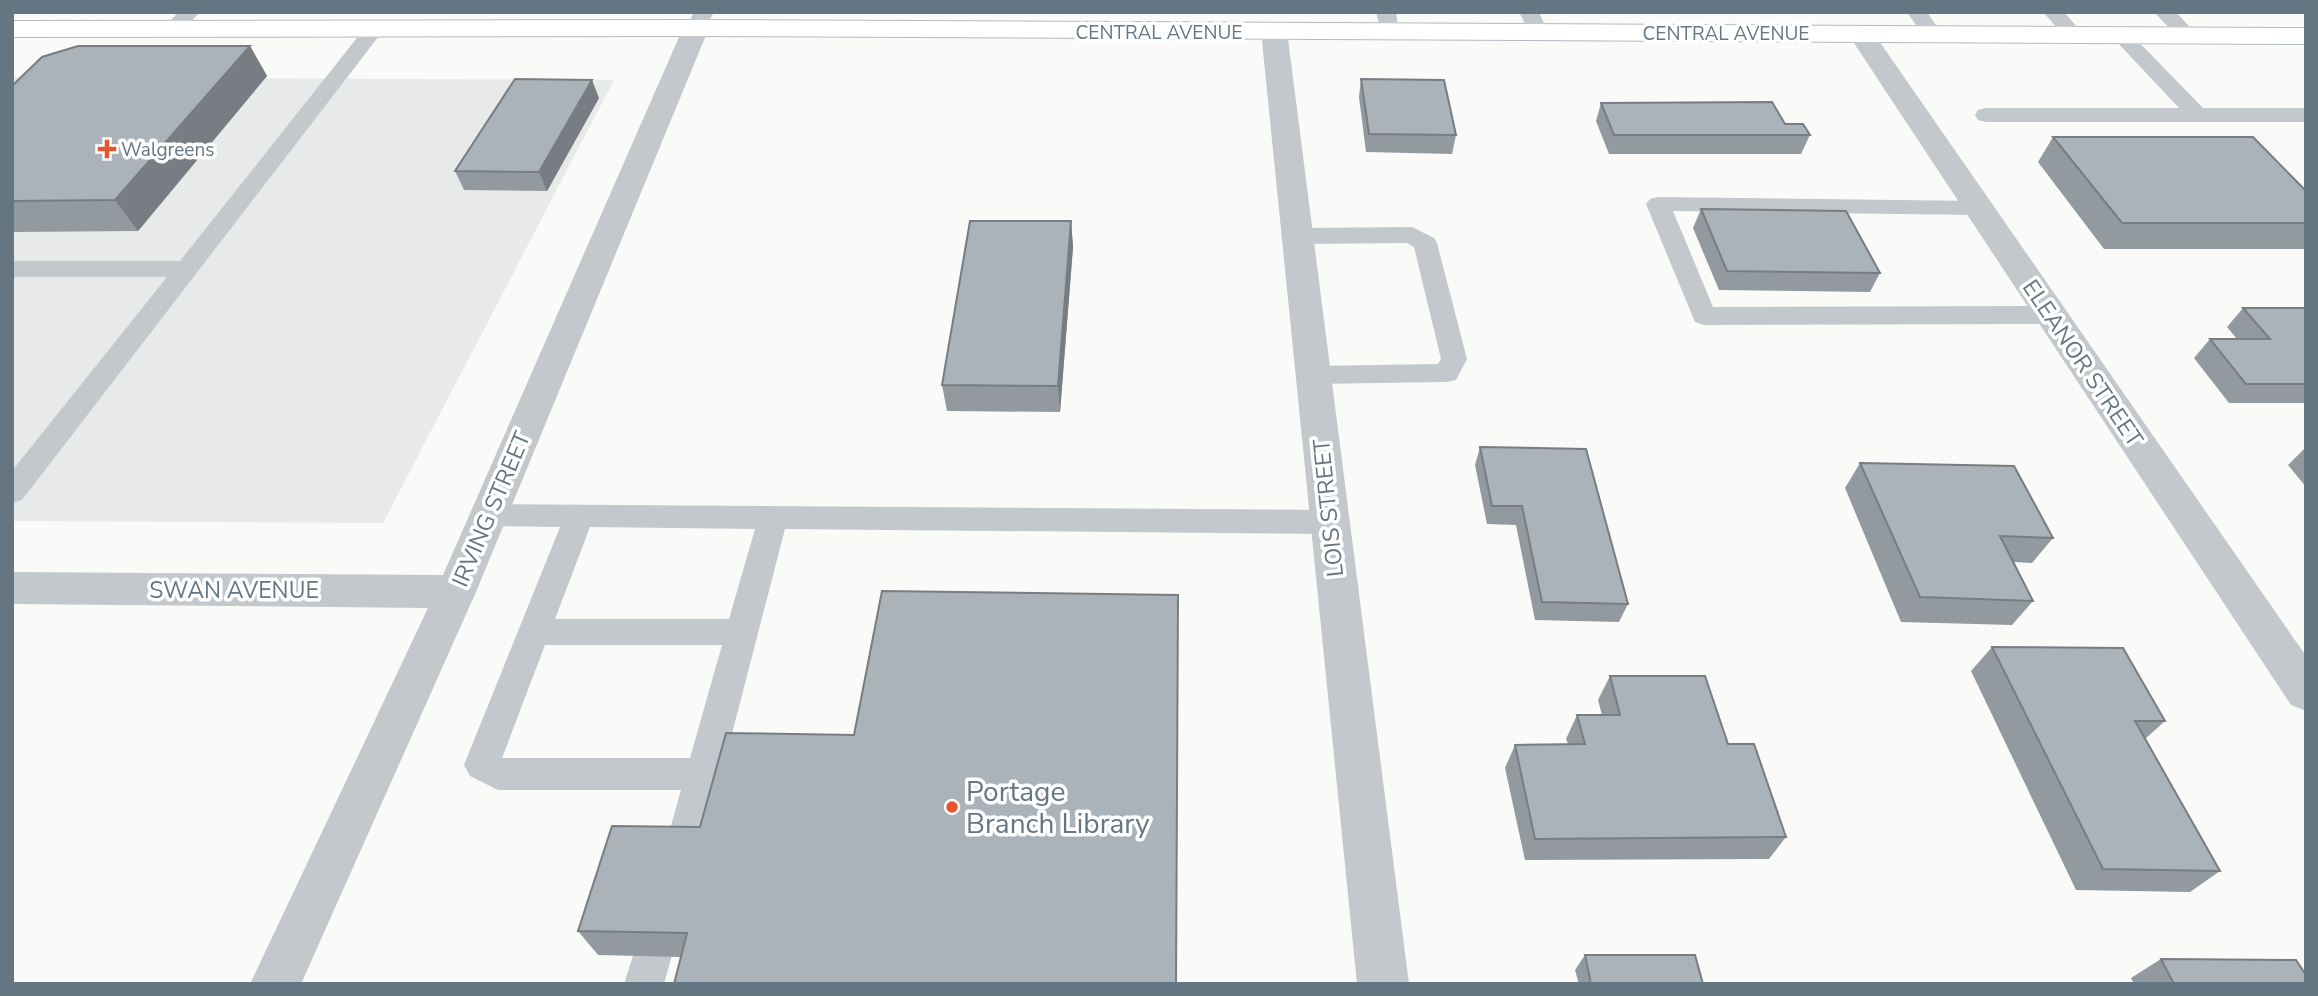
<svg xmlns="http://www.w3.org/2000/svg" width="2318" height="996" viewBox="0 0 2318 996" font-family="'Nunito Sans',sans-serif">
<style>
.built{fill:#e8e9e9}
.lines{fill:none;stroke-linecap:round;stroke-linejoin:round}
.secondary-casing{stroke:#b3babf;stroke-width:2}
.service{fill:#c3c8cc;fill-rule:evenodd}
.minor{fill:#c3c8cc;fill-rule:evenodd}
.secondary{fill:#fff;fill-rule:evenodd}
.wall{fill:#929a9f}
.shaded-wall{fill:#777d82}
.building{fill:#aab3b9;stroke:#777d82;stroke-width:2}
.poi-dot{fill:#e4572e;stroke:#fff;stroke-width:2.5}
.labels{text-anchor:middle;stroke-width:7;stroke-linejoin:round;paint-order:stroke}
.far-street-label{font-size:19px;fill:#657683;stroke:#fff}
.far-poi-label{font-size:19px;fill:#657683;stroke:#fff;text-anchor:start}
.street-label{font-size:23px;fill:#657683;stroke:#fff}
.near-poi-label{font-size:28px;fill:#657683;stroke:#fff;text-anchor:start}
</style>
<rect width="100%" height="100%" fill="#fafaf8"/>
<path class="built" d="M12 77 614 80 383 523 12 521Z"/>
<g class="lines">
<g class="secondary-casing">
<path id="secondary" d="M696 20 2306 28V44L696 36 12 37V21Z"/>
</g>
<g class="service">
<path d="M178 12H200L182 31H168L165 27Z"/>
<path d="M694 12H714L703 32H689L686 28Z"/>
<path d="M1376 12H1396L1399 32 1396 36H1382Z"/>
<path d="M1519 12H1539L1548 32 1545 36H1531Z"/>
<path d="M1907 12H1927L1942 34 1939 38H1925Z"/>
<path d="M2043 12H2064L2084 35 2081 39H2067Z"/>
<path d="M2154 12H2176L2198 36 2195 40H2181Z"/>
<path d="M375 22 382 24 385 28 382 32 22 500 12 503V471L167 277H12V261H180L368 24Z"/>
<path d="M2121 29 2128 31 2203 108H2306V122H1986L1978 120 1975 115 1978 110 1986 108H2179L2114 39 2111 35 2114 31Z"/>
<path d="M1658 197 1978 201 1986 203 1990 208 1986 213 1978 215 1673 211 1713 307 2051 306 2060 309 2064 315 2060 321 2051 324 1704 325 1695 322 1646 204 1650 199Z"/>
<path d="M1412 227 1434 238 1437 243 1467 359 1456 380 1446 382 1313 384 1303 382 1299 375 1303 368 1313 366 1438 364 1441 359 1414 247 1407 243 1299 244 1290 241 1287 236 1290 231 1299 228Z"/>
<path d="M489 504 1329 510 1340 514 1344 522 1340 530 1329 534 785 529 698 865 692 877 679 883 666 877 660 865 681 790H498L470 776 464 765 560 527 489 526 478 523 474 515 478 507ZM590 527 755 529 729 619H555ZM545 645H722L690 758H502Z"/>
<path d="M663 900 677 906 682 919 664 984H624L649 906Z"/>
</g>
<g class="minor">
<path d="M696 20 705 22 709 28 476 592 301 984H250L428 608 12 604V572L443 575 683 28 687 22Z"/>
<path d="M1274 23 1283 25 1287 31 1409 984H1357L1261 31 1265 25Z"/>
<path d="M1861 26 1870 28 2306 656V711L2291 705 1848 34 1852 28Z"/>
</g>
<use href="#secondary" class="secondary"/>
</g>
<g class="wall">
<path d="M250 46 267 76 138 231 12 232V86Z"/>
<path d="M1361 79 1456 135 1452 154 1366 152 1359 97Z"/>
<path d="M599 98 547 191 464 190 455 171Z"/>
<path d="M1601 103 1785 124 1810 135 1801 154H1609L1596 121Z"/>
<path d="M2053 137 2306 191V249H2104L2038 162Z"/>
<path d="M1701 209 1880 273 1870 292 1719 290 1693 228Z"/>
<path d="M1071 221 1073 247 1060 412 947 411 942 385Z"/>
<path d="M2243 308H2306V403H2229L2194 358 2210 339H2237L2227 327Z"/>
<path d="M1480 447 1628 604 1619 622 1535 620 1516 525 1487 524 1475 465Z"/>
<path d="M2306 447V487L2288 465Z"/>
<path d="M1860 463 2053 538 2032 563 2014 562 2033 601 2012 625 1901 622 1845 488Z"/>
<path d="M1178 595 681 957 598 955 578 931 700 827 854 735Z"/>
<path d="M1992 647 2165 721 2145 739 2220 871 2190 892 2076 890 1971 671Z"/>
<path d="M1610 676 1728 744 1786 837 1769 859 1525 860 1505 768 1515 745 1568 744 1566 739 1577 715H1602L1598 700Z"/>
<path d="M1585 955 1703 984H1579L1575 970Z"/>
<path d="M2161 959 2306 984H2134L2131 978Z"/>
</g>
<g class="shaded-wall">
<path d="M250 46 267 76 138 231 115 200Z"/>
<path d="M592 80 599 98 547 191 539 172Z"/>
<path d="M1071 221 1073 247 1060 412 1058 386Z"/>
</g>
<g class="building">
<path d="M78 46H250L115 200 12 201V86L42 57Z"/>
<path d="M515 79 592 80 539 172 455 171Z"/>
<path d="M1361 79 1444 80 1456 135 1369 134Z"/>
<path d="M1772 102 1785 124H1803L1810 135H1614L1601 103Z"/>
<path d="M2053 137H2253L2306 191V223H2122Z"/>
<path d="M1701 209 1846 211 1880 273 1727 271Z"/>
<path d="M970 221H1071L1058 386 942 385Z"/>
<path d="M2243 308H2306V384H2246L2210 339H2270Z"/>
<path d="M1480 447 1586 449 1628 604 1542 602 1522 506H1492Z"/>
<path d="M1860 463 2014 466 2053 538 2000 536 2033 601 1920 597Z"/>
<path d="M882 591 1178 595 1176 984H674L687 933 578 931 612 826 700 827 726 733 854 735Z"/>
<path d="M1992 647 2123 648 2165 721H2135L2220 871 2103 869Z"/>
<path d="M1610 676H1705L1728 744H1754L1786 837 1535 839 1515 745 1585 744 1577 715H1620Z"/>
<path d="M1585 955H1695L1703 984H1591Z"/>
<path d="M2161 959 2296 960 2306 975V984H2174Z"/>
</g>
<g class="poi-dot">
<path d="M103.5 138.5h7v7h7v7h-7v7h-7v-7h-7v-7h7z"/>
<circle cx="952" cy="807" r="7"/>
</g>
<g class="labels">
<g class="far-street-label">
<text x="1159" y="39">CENTRAL AVENUE</text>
<text x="1726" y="40">CENTRAL AVENUE</text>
</g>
<g class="far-poi-label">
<text x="121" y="156">Walgreens</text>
</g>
<g class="street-label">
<text transform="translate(2083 363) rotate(56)" y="8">ELEANOR STREET</text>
<text transform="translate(1328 508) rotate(-96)" y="8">LOIS STREET</text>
<text transform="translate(491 509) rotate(-67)" y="8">IRVING STREET</text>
<text x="234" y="598">SWAN AVENUE</text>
</g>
<g class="near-poi-label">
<text x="966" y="801">Portage<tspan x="966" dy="32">Branch Library</tspan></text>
</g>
</g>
<rect width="2318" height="996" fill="none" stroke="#657683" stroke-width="28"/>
</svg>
